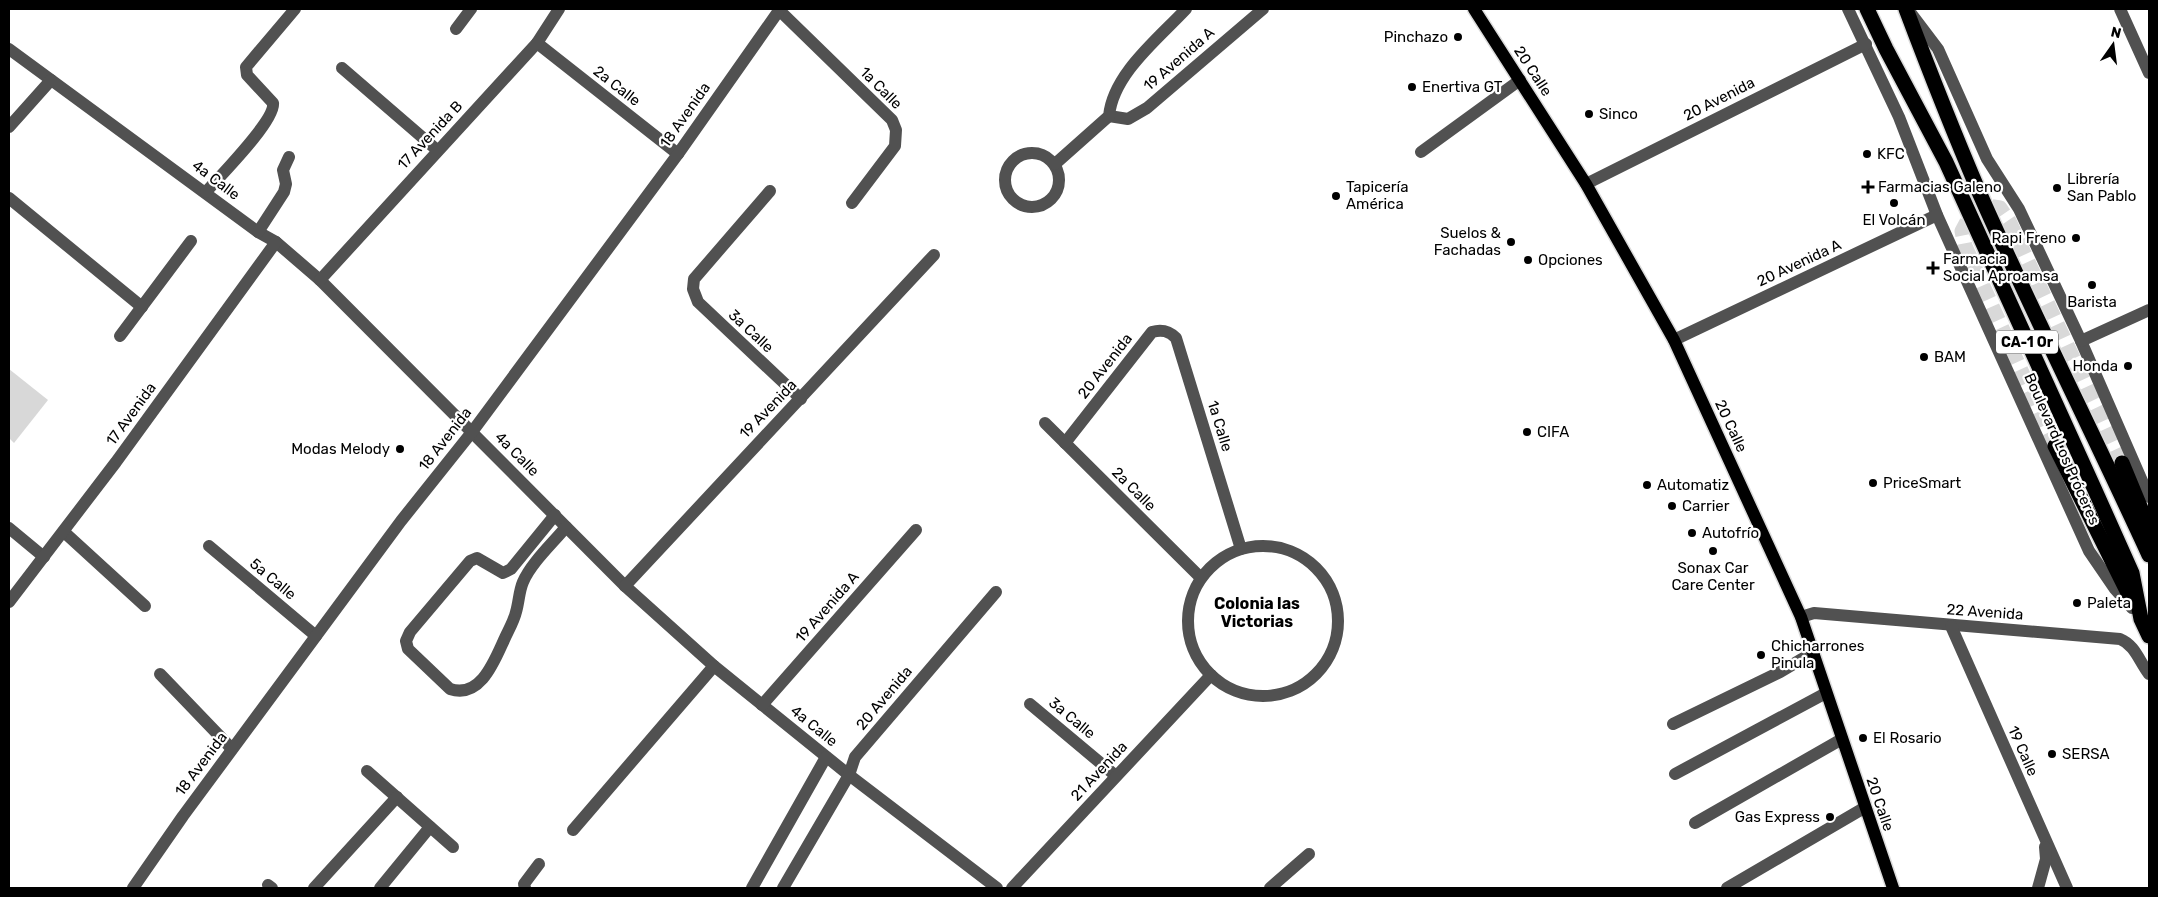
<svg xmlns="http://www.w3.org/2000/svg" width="2158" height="897" viewBox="0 0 2158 897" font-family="Rubik,sans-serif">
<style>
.green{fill:#d8d8d8}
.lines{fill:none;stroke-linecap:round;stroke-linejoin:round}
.highway-tunnel{stroke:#d9d9d9;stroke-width:15;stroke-dasharray:15 8;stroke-linecap:butt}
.major-casing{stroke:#dbdbdb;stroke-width:15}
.highway-casing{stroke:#dbdbdb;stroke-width:18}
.minor{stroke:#515151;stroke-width:12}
.major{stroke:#000;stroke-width:12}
.highway{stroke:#000;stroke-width:15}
.poi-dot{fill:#000;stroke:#fff;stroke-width:2}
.labels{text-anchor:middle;stroke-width:4.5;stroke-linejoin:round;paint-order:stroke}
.shield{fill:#fff;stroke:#4c4c4c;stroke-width:1}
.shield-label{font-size:14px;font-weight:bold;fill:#000}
.poi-label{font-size:15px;fill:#000;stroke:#fff;text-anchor:start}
.street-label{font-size:15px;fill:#000;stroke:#fff}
.neighbourhood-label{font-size:16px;font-weight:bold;fill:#000;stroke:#fff}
</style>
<rect width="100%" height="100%" fill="#fff"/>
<path class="green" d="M9 369 48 400 14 443 9 438Z"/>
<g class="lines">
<path class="highway-tunnel" d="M2055 446 1965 246 1962 231 1968 220 1977 211 1988 206 2000 208 2009 221 2122 463"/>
<g class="major-casing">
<path id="major" d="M1474 9 1586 184 1674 340 1801 617 1893 888"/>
</g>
<g class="highway-casing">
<g id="highway">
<path d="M1867 9 1886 49 1946 162 2094 488 2132 573 2141 619 2149 636"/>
<path d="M1906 9C1929 70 1953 131 1979 192 2033 314 2093 433 2149 555"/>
<path d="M2055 446 2131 599"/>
<path d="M2122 463 2149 528"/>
</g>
</g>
<g class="minor">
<path d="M1848 9 1899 117 1937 215 2089 551 2115 589 2132 608"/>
<path d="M2120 9 2149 73"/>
<path d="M779 10 892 120 896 130 895 146 852 203"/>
<path d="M1910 12 1938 49 1987 159 2019 209 2081 341 2149 497"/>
<path d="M456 29 471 9"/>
<path d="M537 43 678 154"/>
<path d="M9 49 258 232 276 242 320 280 625 586 714 666 849 775 997 888"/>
<path d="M342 68 437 150"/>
<path d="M1109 116 1128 119 1147 108 1263 9"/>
<path d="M9 127 51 80"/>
<path d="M1421 152 1520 80"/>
<circle cx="1032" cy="180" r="27"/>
<path d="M1055 164 1109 116C1113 74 1158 39 1186 9"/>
<path d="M1586 184 1866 44"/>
<path d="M770 191 694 279 693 289 698 302 801 399"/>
<path d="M206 192C220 176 276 120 273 103L247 75 246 67 295 9"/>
<path d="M9 198 142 307"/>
<path d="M258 232 284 192 286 184 283 170 289 157"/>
<path d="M320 280 537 43 559 9"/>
<path d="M120 336 191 241"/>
<path d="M1674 340 1937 215"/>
<path d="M2081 341 2149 310"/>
<path d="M1045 423 1201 578"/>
<path d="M1065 443 1152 332C1162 329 1169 331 1176 338L1241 549"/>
<path d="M555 515 511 569 503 573 477 558 470 561 410 632 406 641 408 649 450 689C480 699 494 662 504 640 508 631 514 621 516 612 519 602 519 591 523 582 531 563 553 543 566 527"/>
<path d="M9 528 44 557"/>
<path d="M64 532 145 606"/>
<path d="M209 546 316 636"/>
<circle cx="1263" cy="621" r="75"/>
<path d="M625 586 934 255"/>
<path d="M9 602 116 462 276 242"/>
<path d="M1801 617 1814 613 2120 639C2135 645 2139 661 2149 674"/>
<path d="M1951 626 2067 888"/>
<path d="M160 674 232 749"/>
<path d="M1030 704 1116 776"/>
<path d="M762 705 916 530"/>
<path d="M1673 724 1780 672 1812 653"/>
<path d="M367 771 453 847"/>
<path d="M1675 774 1826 693"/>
<path d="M1695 823 1842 739"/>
<path d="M573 830 714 666"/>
<path d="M268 885 272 888"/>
<path d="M133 888 183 816 401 521 472 432 678 154 780 9"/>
<path d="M314 888 397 797"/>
<path d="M380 888 430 827"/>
<path d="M525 888 524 884 539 864"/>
<path d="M752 888 826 757"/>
<path d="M783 888 849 775 855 757 996 592"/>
<path d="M1012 888 1211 675"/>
<path d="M1270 888 1309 854"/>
<path d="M1727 888 1864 808"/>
<path d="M2038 888 2046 859 2045 847"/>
</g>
<use href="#major" class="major"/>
<use href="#highway" class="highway"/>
</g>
<g class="poi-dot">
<circle cx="1458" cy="37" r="5"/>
<circle cx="1412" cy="87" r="5"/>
<circle cx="1589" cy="114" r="5"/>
<circle cx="1867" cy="154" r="5"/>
<path d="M1865.5 179.5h5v5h5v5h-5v5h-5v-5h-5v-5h5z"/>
<circle cx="2057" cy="188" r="5"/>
<circle cx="1336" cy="196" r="5"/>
<circle cx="1894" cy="203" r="5"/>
<circle cx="2076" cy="238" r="5"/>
<circle cx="1511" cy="242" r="5"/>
<circle cx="1528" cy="260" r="5"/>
<path d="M1930.5 260.5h5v5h5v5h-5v5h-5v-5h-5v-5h5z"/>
<circle cx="2092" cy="285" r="5"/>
<circle cx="1924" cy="357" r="5"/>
<circle cx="2128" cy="366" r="5"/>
<circle cx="1527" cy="432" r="5"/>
<circle cx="400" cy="449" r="5"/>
<circle cx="1873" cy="483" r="5"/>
<circle cx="1647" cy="485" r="5"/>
<circle cx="1672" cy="506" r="5"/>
<circle cx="1692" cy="533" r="5"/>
<circle cx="1713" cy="551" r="5"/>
<circle cx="2077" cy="603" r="5"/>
<circle cx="1761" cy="655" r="5"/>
<circle cx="1863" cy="738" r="5"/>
<circle cx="2052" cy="754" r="5"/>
<circle cx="1830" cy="817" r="5"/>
</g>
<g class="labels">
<rect class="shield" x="1996" y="330.5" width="62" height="23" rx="4"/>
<g class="shield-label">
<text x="2027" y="347">CA-1 Or</text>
</g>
<g class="poi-label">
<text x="1448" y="42" text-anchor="end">Pinchazo</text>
<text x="1422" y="92">Enertiva GT</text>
<text x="1599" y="119">Sinco</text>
<text x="1877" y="159">KFC</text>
<text x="2067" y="184">Librería<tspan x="2067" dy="17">San Pablo</tspan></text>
<text x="1346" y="192">Tapicería<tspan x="1346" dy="17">América</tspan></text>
<text x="1878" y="192">Farmacias Galeno</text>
<text x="1894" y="225" text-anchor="middle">El Volcán</text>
<text x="1501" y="238" text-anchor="end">Suelos &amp;<tspan x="1501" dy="17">Fachadas</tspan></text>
<text x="2066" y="243" text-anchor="end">Rapi Freno</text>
<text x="1943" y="264">Farmacia<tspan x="1943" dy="17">Social Aproamsa</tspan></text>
<text x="1538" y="265">Opciones</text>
<text x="2092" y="307" text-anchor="middle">Barista</text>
<text x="1934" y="362">BAM</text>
<text x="2118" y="371" text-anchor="end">Honda</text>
<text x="1537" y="437">CIFA</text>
<text x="390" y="454" text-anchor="end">Modas Melody</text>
<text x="1883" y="488">PriceSmart</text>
<text x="1657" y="490">Automatiz</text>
<text x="1682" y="511">Carrier</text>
<text x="1702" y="538">Autofrío</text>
<text x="1713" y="573" text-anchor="middle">Sonax Car<tspan x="1713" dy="17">Care Center</tspan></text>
<text x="2087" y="608">Paleta</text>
<text x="1771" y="651">Chicharrones<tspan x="1771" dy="17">Pinula</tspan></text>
<text x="1873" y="743">El Rosario</text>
<text x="2062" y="759">SERSA</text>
<text x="1820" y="822" text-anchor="end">Gas Express</text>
</g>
<g class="street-label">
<text transform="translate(1179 59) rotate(-41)" y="5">19 Avenida A</text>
<text transform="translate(1533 71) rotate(57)" y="5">20 Calle</text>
<text transform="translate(617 86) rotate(38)" y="5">2a Calle</text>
<text transform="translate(881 88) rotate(45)" y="5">1a Calle</text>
<text transform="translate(1719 99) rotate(-27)" y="5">20 Avenida</text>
<text transform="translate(685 115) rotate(-55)" y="5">18 Avenida</text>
<text transform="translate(430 135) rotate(-47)" y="5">17 Avenida B</text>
<text transform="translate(216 180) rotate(37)" y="5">4a Calle</text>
<text transform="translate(1799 263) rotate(-25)" y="5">20 Avenida A</text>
<text transform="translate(751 331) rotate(43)" y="5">3a Calle</text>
<text transform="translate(1105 366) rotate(-52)" y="5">20 Avenida</text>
<text transform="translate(768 409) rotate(-46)" y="5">19 Avenida</text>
<text transform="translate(131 414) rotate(-54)" y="5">17 Avenida</text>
<text transform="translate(1220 426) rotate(73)" y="5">1a Calle</text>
<text transform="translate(1731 426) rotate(65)" y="5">20 Calle</text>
<text transform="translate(445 439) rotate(-52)" y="5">18 Avenida</text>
<text transform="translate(2062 449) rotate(66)" y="5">Boulevard Los Próceres</text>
<text transform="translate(517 454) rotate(45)" y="5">4a Calle</text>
<text transform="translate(1134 489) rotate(45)" y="5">2a Calle</text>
<text transform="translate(273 579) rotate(40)" y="5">5a Calle</text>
<text transform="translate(827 607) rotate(-49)" y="5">19 Avenida A</text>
<text transform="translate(1985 612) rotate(4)" y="5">22 Avenida</text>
<text transform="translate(884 698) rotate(-50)" y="5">20 Avenida</text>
<text transform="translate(1072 718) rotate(40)" y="5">3a Calle</text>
<text transform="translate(814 726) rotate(39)" y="5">4a Calle</text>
<text transform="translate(2023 751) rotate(66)" y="5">19 Calle</text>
<text transform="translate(201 764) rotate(-53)" y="5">18 Avenida</text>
<text transform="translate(1099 771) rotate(-47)" y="5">21 Avenida</text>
<text transform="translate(1880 804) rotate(71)" y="5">20 Calle</text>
</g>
<g class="neighbourhood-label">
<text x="1257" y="609">Colonia las<tspan x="1257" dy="18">Victorias</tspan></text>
</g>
</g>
<rect width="2158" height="897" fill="none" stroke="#000000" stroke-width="20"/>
<g transform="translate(2113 45) rotate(14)" stroke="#ffffff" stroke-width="4" paint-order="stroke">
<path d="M0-4L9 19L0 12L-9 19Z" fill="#000000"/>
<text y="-8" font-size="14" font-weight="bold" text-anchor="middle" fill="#000000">N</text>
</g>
</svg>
